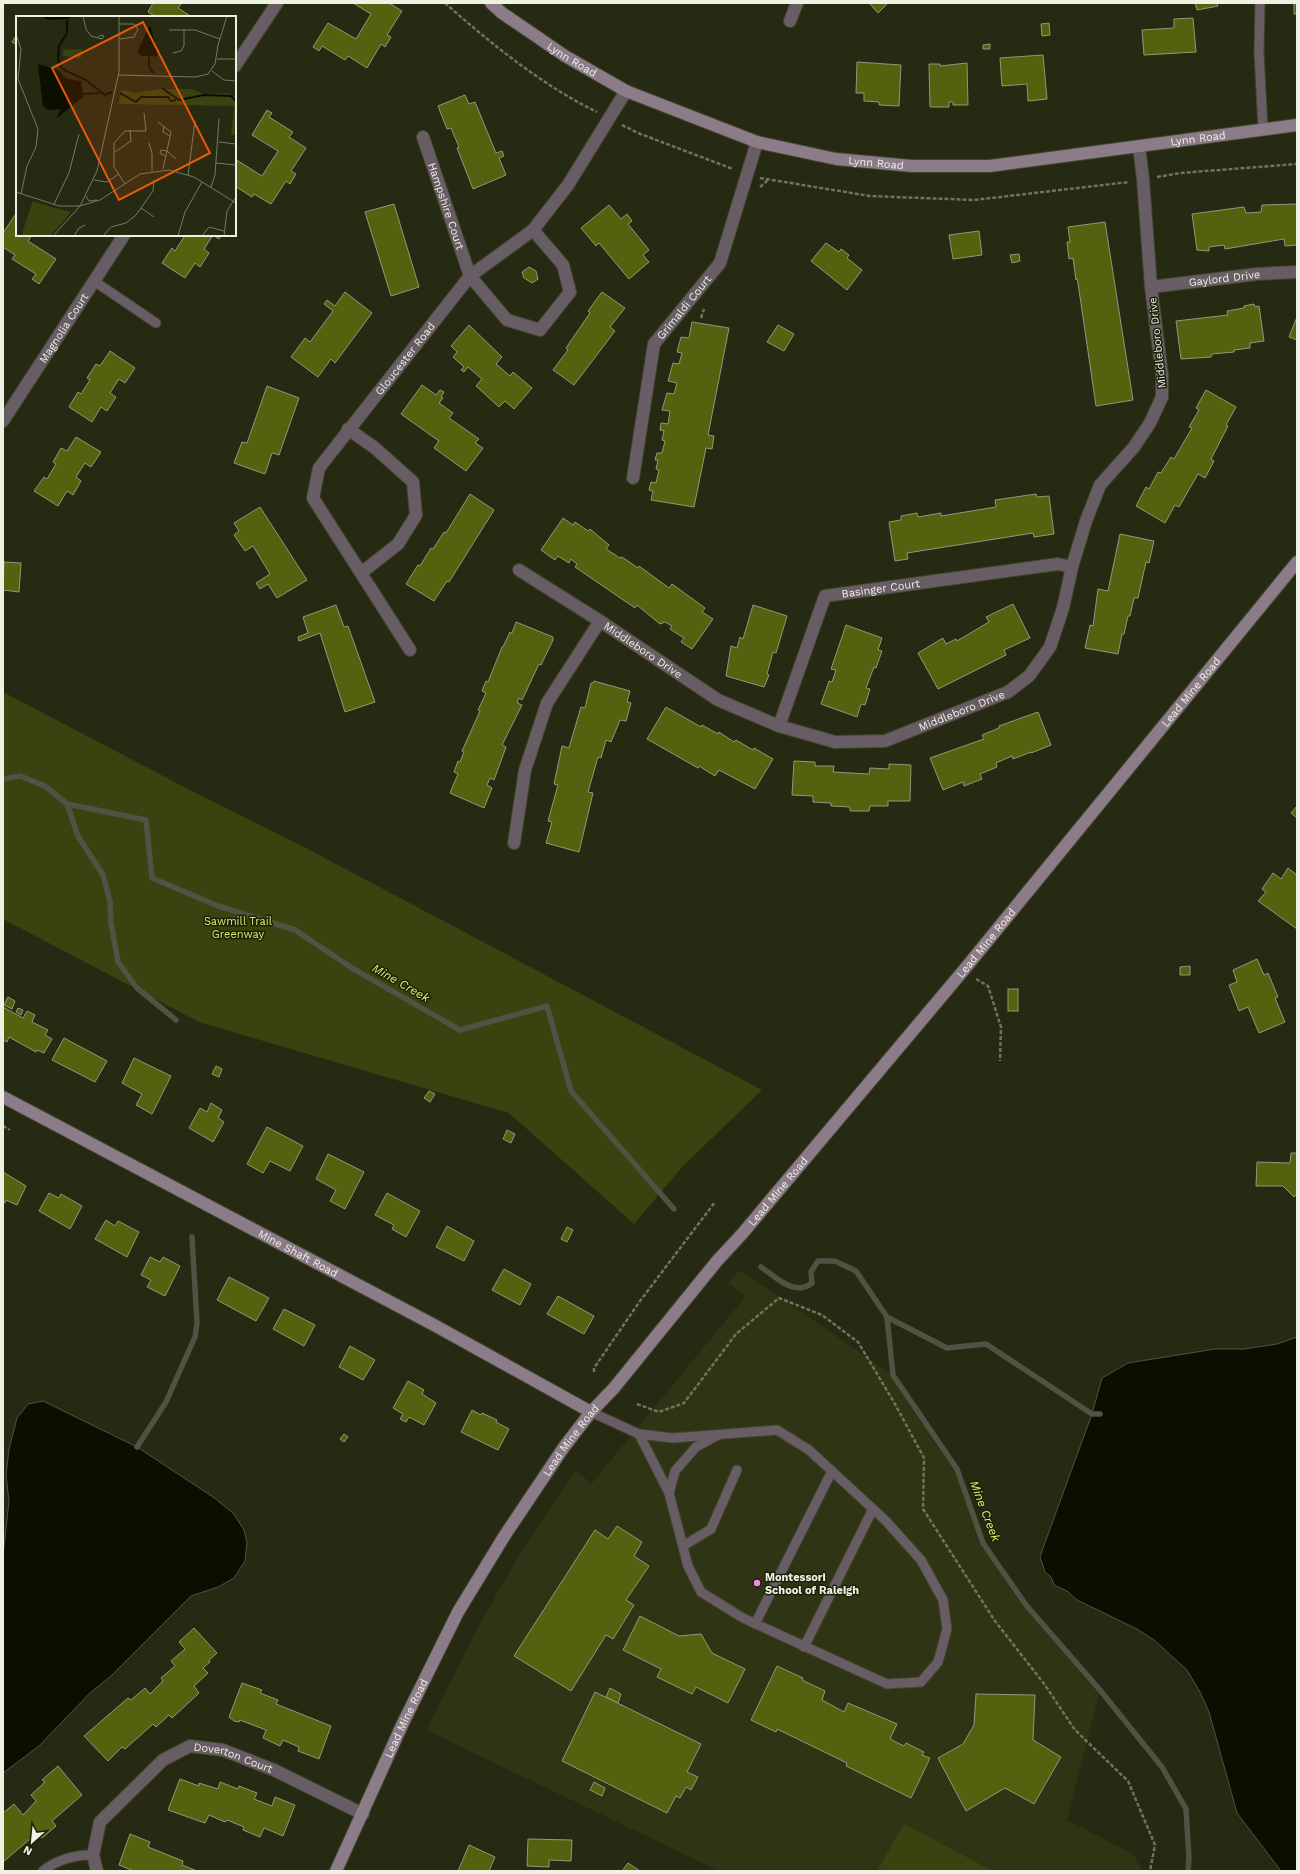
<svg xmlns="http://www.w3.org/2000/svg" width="1300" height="1874" viewBox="0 0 1300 1874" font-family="'Work Sans',sans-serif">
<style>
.built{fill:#2f3514}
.green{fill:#3a420f}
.water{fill:#0b0f00;stroke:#4f5344}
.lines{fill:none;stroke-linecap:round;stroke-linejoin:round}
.stream{stroke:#4f5344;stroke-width:5.5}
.building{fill:#55610f;stroke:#91987b}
.lane-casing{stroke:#42462f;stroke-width:11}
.street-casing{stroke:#42462f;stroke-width:14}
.secondary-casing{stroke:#42462f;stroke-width:14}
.path{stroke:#70745f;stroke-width:2.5;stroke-dasharray:4 2;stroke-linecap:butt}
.lane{stroke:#685d65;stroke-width:9}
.street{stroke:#685d65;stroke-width:12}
.secondary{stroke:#8c7b88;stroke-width:12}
.poi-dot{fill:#fa87e7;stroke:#1c2108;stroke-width:1.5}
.labels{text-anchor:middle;stroke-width:3;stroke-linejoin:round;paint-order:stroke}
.street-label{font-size:11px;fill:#eef2e2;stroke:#1c2108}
.park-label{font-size:11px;fill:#d7ee6c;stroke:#1c2108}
.poi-label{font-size:11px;font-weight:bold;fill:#eef2e2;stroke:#1c2108;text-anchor:start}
.water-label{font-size:12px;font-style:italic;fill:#dbf26f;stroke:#1c2108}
.inset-river{fill:none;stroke:#0b0f00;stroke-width:2}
.inset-road{fill:none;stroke:#767a65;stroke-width:1}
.view{fill:#e8590c;fill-opacity:0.15;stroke:#e8590c;stroke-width:2}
.inset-edge{fill:none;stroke:#eef2e2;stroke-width:2}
</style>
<rect width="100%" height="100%" fill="#262a12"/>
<path class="built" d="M740 1270 893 1375 957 1469 983 1543 1026 1605 1100 1690 1067 1820 1133 1854 1142 1871H719L426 1730 477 1629 515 1562 575 1471 592 1483 746 1296 728 1283Z"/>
<g class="green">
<path d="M3 692 190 790 302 846 762 1090 683 1166 634 1224 509 1113 199 1022 3 919Z"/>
<path d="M904 1824 993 1871H877Z"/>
</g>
<g class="water">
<path d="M1297 1337V1871H1281L1237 1813 1209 1712 1200 1692 1187 1670 1154 1640 1137 1629 1077 1600 1067 1591 1054 1585 1051 1577 1045 1572 1040 1557 1043 1548 1092 1414 1102 1378 1128 1363 1215 1349H1244L1277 1344Z"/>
<path d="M43 1401 137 1447 213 1497 233 1513 244 1530 247 1543 245 1561 234 1578 218 1587 191 1596 111 1676 90 1693 39 1746 3 1773V1556L9 1501 6 1475 9 1449 17 1418 28 1404Z"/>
</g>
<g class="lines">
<g class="stream">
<path d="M3 779 20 776 45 786 67 804 78 836 103 875 110 901 111 923 118 962 137 988 176 1020"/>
<path d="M67 804 146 820 152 878 218 906 295 930 352 968 460 1030 547 1006 571 1091 674 1209"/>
<path d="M761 1267C776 1277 794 1297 812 1283L811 1272 818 1261H835L856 1271 887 1317 893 1375 957 1469 983 1543 1026 1605 1100 1690 1162 1767 1186 1809 1189 1858 1188 1871"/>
<path d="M887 1317 947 1348 986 1344 1092 1414H1100"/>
<path d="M137 1447 166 1402 195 1337 197 1323 192 1237"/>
</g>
</g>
<g class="building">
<path d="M153 3H182L178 8 192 17H156L148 12Z"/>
<path d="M353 3H389L402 11 387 35 391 37 385 47 381 44 367 68 348 56 345 60 322 46 319 51 313 47 328 23 356 39 371 14Z"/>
<path d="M869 3H888L878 13Z"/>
<path d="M1195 3H1217L1218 6 1197 10Z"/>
<rect x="1294" y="3" width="3" height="11"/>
<path d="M1193 18 1196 52 1144 55 1142 30 1174 28V19Z"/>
<path d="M1049 23 1050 35 1042 36 1041 24Z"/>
<path d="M17 34V45L12 42Z"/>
<path d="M990 44V49H983V45Z"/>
<path d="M1043 55 1047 99 1028 101 1027 84 1002 86 1000 58Z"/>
<path d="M857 62 901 65 899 106 879 105V102L864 101V93H856Z"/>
<path d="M967 63 968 105H953V102H949V107H930L929 64H940V66Z"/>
<path d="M465 95 469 104 475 102 496 153 502 151 504 156 499 158 506 175 473 189 457 148 459 147 451 128 447 129 438 106Z"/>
<path d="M267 110 272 113 269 117 293 132 289 137 306 148 291 171 296 174 290 184 286 181 271 204 254 194 252 197 235 186V159L262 176 278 151 252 135Z"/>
<path d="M394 204 419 287 391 296 365 212Z"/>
<path d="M1297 204V245L1285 246 1284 239 1225 249 1224 245 1209 247V251L1197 250 1192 214 1244 207 1246 213 1261 212 1262 205Z"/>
<path d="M609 205 621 219 627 214 632 221 628 224 649 250 643 255 649 262 629 279 599 243 596 246 581 228Z"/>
<path d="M17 212V235H32L28 241 56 259 39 284 32 279 36 274 12 259 15 255 3 247V233Z"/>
<path d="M1105 222 1133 400 1096 406 1078 283 1077 279 1076 280 1073 258 1069 259 1067 242H1070L1068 227Z"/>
<path d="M979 231 982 255 953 259 949 235Z"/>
<path d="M181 235H221L219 239 213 235 204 249 209 253 200 267 195 263 185 278 162 263 172 248 175 251 184 237Z"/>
<path d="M826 243 839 252 841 249 849 255 847 258 862 270 847 290 811 261Z"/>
<path d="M1019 254 1020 261 1012 263 1010 255Z"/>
<path d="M529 267 536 271 538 279 532 283 524 278 522 272Z"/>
<path d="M345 292 372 313 335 363 331 359 318 377 291 357 305 338 310 342 333 311 324 304 327 300 335 306Z"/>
<path d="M602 292 625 308 610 327 615 331 574 385 553 370 568 350 566 348 590 313 588 311Z"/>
<path d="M1254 304 1255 307 1259 306 1264 341 1250 343V348L1234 350V352L1212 354 1211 357 1181 359 1176 321 1228 315 1227 311 1244 308V306Z"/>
<path d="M1297 317V340L1289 337Z"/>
<path d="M692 322 729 328 708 435 714 436 712 449 706 448 694 507 651 500 653 491 649 490 651 482 656 483 659 470 656 469 658 460H655L657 453H662L665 441 662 440 664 431 660 430 661 423 668 424 670 411 662 410 667 393 674 394 677 383 668 381 673 363 679 364 682 353 677 352 681 337 689 338Z"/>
<path d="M469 325 502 357 496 364 510 376 513 372 532 388 514 409 505 401 499 407 476 386 482 379 468 367 464 372 461 370 464 367 453 357 457 352 451 346Z"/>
<path d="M778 325 794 334 784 351 767 342Z"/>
<path d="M110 351 135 368 125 383 119 379 110 393 116 397 107 411 101 407 92 422 69 407 78 392 81 394 90 380 87 378 96 364 100 366Z"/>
<path d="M422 385 436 395 440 390 444 392 441 397 443 398 439 403 453 413 449 418 479 439 475 443 483 448 466 471 434 448 439 441 401 414Z"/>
<path d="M267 386 299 398 279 455 272 453 265 474 234 463 242 442 247 443Z"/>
<path d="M1206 390 1236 407 1226 425 1228 426 1211 459 1214 461 1205 478 1198 474 1179 507 1175 505 1165 523 1136 506 1146 487 1149 489 1158 472 1161 473 1171 457 1174 459 1192 428 1189 427 1199 410 1196 408Z"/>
<path d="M76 437 101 452 91 467 85 463 76 477 81 481 73 495 67 491 58 506 34 491 44 477 47 479 56 464 53 462 61 448 67 451Z"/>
<path d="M470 494 494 510 449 582 447 581 434 601 406 584 418 565 420 566 431 548 433 549 444 532 446 533Z"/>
<path d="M1036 494 1037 497 1049 496 1054 534 1034 537 1033 533 907 553 908 559 895 561 889 522 901 520V516L917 513 918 517 941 513V516L996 507 995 500Z"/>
<path d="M260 507 307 580 277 598 268 584 260 589 256 583 270 574 253 546 245 551 234 535 239 531 234 523Z"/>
<path d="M563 518 573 525 575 522 588 531 590 529 609 545 606 549 620 558 622 557 638 568 639 566 669 588 672 584 705 608 702 612 713 619 692 649 681 642 684 638 670 629 672 626 665 622 660 624 637 605 635 608 575 567 577 564 571 559 569 563 558 556 555 560 541 550Z"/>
<path d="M1120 534 1154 541 1149 563 1146 562 1138 598H1134L1130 616H1128L1124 634H1122L1118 654 1085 648 1090 625 1093 626 1098 589 1108 591Z"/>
<path d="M4 562 21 563 19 592 3 590Z"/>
<path d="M1013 604 1030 638 1004 650 1006 655 938 689 918 653 943 638 946 644 956 639 957 641 989 622 986 617Z"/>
<path d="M336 605 344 627 348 626 375 702 345 712 320 633 299 641 298 637 308 633 303 617Z"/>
<path d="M753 605 787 616 776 653 773 652 767 674 769 675 764 687 726 676 731 646 737 648 740 637 743 639Z"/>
<path d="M516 622 553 637V640L541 665 539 664 522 700 519 698 517 703 522 705 502 745 506 747 494 780 490 778 487 785 492 788 484 808 450 793 458 774 454 772 458 761 460 762 464 752 462 751 480 711 478 710 486 693 482 691 486 681 488 682 502 647H503L510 632 512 633Z"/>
<path d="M846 625 882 638 878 650 882 651 876 668 874 667 866 688 870 689 865 705 861 704 857 717 821 704 829 681 832 682 836 670 831 669Z"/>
<path d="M594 681 630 691 627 702 631 703 626 721 620 720 611 742 606 740 601 758 598 757 588 792 593 793 579 852 546 843 552 822 548 821 558 785 554 784 562 746 569 748 581 707 585 708 591 683H593Z"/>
<path d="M666 707 701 727 702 725 718 734 719 732 734 742 736 740 753 750 754 748 773 759 755 789 719 770 715 776 699 766 698 768 647 739Z"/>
<path d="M1038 712 1051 745 1031 753V752L1013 759 1012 756 996 763 997 767 980 774 982 779 964 786 963 782 943 790 930 758 984 739 982 735 999 728V726Z"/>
<path d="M794 761 815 762V766H834L833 772 869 774 870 768 889 769V764L911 765 910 801H888V806H870L869 811H850V807L831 806V803L813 802V796L792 795Z"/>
<path d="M1297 806V818L1291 813Z"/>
<path d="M1288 868 1297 875V929L1258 901 1266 892 1262 889 1273 873 1281 879Z"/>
<path d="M1257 959 1264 975 1268 973 1278 997 1275 998 1285 1022 1259 1033 1248 1007 1239 1011 1229 985 1237 982 1233 970Z"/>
<path d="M1190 966V975H1180V967Z"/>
<rect x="1008" y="989" width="10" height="22"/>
<path d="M8 997 15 1001 12 1009 4 1005Z"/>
<path d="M3 1007 23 1018 27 1011 35 1015 32 1022 48 1030 45 1035 52 1039 44 1053 37 1050 36 1052 9 1037 7 1042 3 1040Z"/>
<path d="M18 1008 23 1010 21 1015 16 1012Z"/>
<path d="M64 1038 107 1061 95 1082 52 1060Z"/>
<path d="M134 1058 171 1076 152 1114 136 1105 142 1094 122 1083Z"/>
<path d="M216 1066 222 1069 219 1077 212 1074Z"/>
<path d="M429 1091 435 1094 430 1102 424 1098Z"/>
<path d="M211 1103 222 1110 218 1118 224 1122 213 1142 189 1128 200 1108 207 1112Z"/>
<path d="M267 1127 303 1146 290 1171 270 1161 263 1173 247 1164Z"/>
<path d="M507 1130 515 1134 511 1143 503 1139Z"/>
<path d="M1291 1153H1297V1194L1294 1197 1283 1186H1256L1257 1162 1290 1163Z"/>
<path d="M328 1154 364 1172 345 1209 330 1201 336 1190 316 1179Z"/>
<path d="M3 1172 26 1186 17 1205 6 1200 5 1203 3 1202Z"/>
<path d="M49 1193 59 1198 61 1194 82 1206 70 1229 39 1211Z"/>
<path d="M387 1193 420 1211 406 1237 392 1229 394 1225 375 1215Z"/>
<path d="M106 1220 115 1226 118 1221 139 1232 127 1257 95 1239Z"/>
<path d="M447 1226 474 1241 464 1261 436 1247Z"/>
<path d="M567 1227 573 1230 567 1242 561 1239Z"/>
<path d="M150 1257 160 1262 163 1257 180 1266 165 1296 147 1287 151 1280 141 1275Z"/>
<path d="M504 1269 531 1284 520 1305 492 1290Z"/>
<path d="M229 1277 269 1298 256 1321 217 1300Z"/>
<path d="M558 1296 594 1316 584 1334 547 1314Z"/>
<path d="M284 1309 315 1325 304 1346 273 1329Z"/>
<path d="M350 1346 375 1360 363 1380 339 1367Z"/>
<path d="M408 1381 424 1390 422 1394 436 1403 424 1425 409 1417 406 1422 400 1419 403 1414 393 1408Z"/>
<path d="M472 1410 481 1415 482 1413 497 1420 496 1422 509 1429 498 1450 461 1432Z"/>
<path d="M344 1434 348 1437 344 1442 340 1439Z"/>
<path d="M617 1526 642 1542 634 1556 649 1566 626 1600 634 1605 613 1639 606 1635 571 1691 514 1656 595 1530 608 1539Z"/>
<path d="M640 1616 679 1636 701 1634 712 1653 745 1669 728 1703 696 1687 692 1694 657 1677 661 1669 623 1650Z"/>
<path d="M194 1628 217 1653 209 1660 210 1662 203 1668 208 1673 194 1686 199 1693 172 1718 169 1715 156 1727 153 1724 125 1749 122 1747 108 1761 84 1736 128 1698 131 1700 145 1688 150 1694 163 1681 161 1678 175 1666 171 1661 185 1649 179 1642Z"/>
<path d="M777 1666 803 1678 802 1680 825 1691 822 1700 844 1712 848 1703 897 1724 890 1739 904 1746 906 1743 924 1752 922 1755 930 1758 911 1798 846 1766 847 1763 777 1729 776 1732 751 1720Z"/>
<path d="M242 1683 262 1690 260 1693 278 1700 276 1704 331 1726 319 1759 298 1751 299 1747 283 1740 280 1746 263 1738 266 1730 240 1720 239 1722 234 1721 229 1717Z"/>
<path d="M610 1688 621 1694 618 1703 606 1697Z"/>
<path d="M595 1692 701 1744 687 1772 698 1777 691 1790 686 1787 680 1798 676 1796 667 1813 562 1761Z"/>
<path d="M976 1694 1035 1695 1033 1740 1061 1757 1034 1804 1005 1788 966 1811 938 1758 963 1744 974 1725Z"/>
<path d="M58 1766 82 1795 52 1821 56 1826 42 1838 37 1833 3 1862V1813L14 1804 23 1815 36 1801 31 1795 45 1782 42 1780Z"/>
<path d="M180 1779 199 1786V1783L218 1789 220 1782 238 1789 239 1786 257 1793 254 1799 272 1806 275 1797 295 1805 283 1836 264 1828 260 1837 243 1830 244 1827 227 1820 225 1822 209 1815 205 1823 168 1810Z"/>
<path d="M594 1782 605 1788 602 1796 590 1790Z"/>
<path d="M130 1834 150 1842 148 1847 183 1861 182 1865 197 1871H134L119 1865Z"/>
<path d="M528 1839 572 1840 571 1861 549 1860V1867L527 1866Z"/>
<path d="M469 1845 495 1857 489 1871H458Z"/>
<path d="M628 1863 640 1871H622Z"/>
</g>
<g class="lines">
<g class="lane-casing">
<g id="lane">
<path d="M1260 3 1259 53 1263 129"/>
<path d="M94 281 156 323"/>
<path d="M591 1412 639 1434 673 1438 777 1430 809 1450 885 1520 921 1560 943 1600 947 1629 938 1662 921 1682 887 1684 743 1618 701 1592 688 1566 669 1493 639 1434"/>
<path d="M669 1493 675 1471 696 1447 718 1435"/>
<path d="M683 1546 711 1529 737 1470"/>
<path d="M755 1624 832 1471"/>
<path d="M804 1647 873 1509"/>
<path d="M43 1871C56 1860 77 1854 93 1855"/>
</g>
</g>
<g class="street-casing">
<g id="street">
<path d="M790 21 797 3"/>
<path d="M235 66 277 3"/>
<path id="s1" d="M423 137 470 276 507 320 540 330 570 292 563 265 533 230"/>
<path id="s2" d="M1151 287 1257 274 1297 272"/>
<path id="s3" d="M3 421 124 235"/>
<path d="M348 429 375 448 413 482 416 515 398 544 361 573"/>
<path id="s4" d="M633 478 654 344 720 263 757 142"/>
<path d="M519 570 600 621"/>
<path id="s5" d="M410 650 313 498 319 468 470 276 533 230 568 185 626 91"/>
<path id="s6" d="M779 726 825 596 1058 564 1072 567"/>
<path id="s7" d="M514 843 525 770 547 703 600 621 718 700 779 726 835 742 885 741 1008 692 1029 676 1050 647 1063 608 1072 567 1086 521 1100 485 1134 447 1150 423 1162 397V375L1151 287 1143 179 1139 147"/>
<path id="s8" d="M97 1871 93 1855 100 1822 163 1760 190 1746 223 1750 274 1770 363 1814"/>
</g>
</g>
<g class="secondary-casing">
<g id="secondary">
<path id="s9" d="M491 3 502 13 565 56 626 91 757 142 836 159 912 166H990L1297 125"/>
<path id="s10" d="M3 1097 434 1325 591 1412"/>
<path id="s11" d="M336 1871 403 1723 458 1612 505 1535 564 1447 591 1412 614 1388 717 1261 742 1234 963 971 1297 562"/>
</g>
</g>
<g class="path">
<path d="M445 3C489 42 543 86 597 112"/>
<path d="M622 125 638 133 733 169"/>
<path d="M1157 177 1180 173 1297 164"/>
<path d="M760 178 870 196 974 200 1129 182"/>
<path d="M760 187 768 180"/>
<path d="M701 318 704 309"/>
<path d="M976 979 988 986 1001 1027 1000 1061"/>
<path d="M3 1126 10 1130"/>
<path d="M594 1372V1368L640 1301 715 1202"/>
<path d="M637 1404 659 1412 684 1403 736 1334 779 1298 822 1315 858 1342 895 1404 924 1458 923 1509 995 1621 1045 1685 1075 1730 1128 1781 1155 1845 1150 1871"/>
</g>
<use href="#lane" class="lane"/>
<use href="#street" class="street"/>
<use href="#secondary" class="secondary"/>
</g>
<circle class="poi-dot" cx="757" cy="1583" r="4"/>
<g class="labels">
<g class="street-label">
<text dy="4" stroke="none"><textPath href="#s9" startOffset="99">Lynn Road</textPath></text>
<text dy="4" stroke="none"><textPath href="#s9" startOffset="747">Lynn Road</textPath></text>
<text dy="4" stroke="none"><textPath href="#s9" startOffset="423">Lynn Road</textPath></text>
<text dy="4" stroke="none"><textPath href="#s1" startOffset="73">Hampshire Court</textPath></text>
<text dy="4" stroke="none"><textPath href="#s2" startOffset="74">Gaylord Drive</textPath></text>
<text dy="4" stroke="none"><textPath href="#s4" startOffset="183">Grimaldi Court</textPath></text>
<text dy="4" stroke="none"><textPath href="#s3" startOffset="111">Magnolia Court</textPath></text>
<text transform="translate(1157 343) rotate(-96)" y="4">Middleboro Drive</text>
<text dy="4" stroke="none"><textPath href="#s5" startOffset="350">Gloucester Road</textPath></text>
<text dy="4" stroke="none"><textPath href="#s6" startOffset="194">Basinger Court</textPath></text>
<text dy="4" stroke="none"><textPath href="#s7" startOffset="294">Middleboro Drive</textPath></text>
<text dy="4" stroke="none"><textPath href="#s11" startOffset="1464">Lead Mine Road</textPath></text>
<text dy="4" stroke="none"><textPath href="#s7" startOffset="641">Middleboro Drive</textPath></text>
<text dy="4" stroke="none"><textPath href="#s11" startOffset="1140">Lead Mine Road</textPath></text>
<text dy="4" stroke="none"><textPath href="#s11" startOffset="816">Lead Mine Road</textPath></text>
<text dy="4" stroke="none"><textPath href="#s10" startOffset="334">Mine Shaft Road</textPath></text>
<text dy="4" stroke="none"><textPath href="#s11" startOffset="492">Lead Mine Road</textPath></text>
<text dy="4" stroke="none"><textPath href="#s11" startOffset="168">Lead Mine Road</textPath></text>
<text dy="4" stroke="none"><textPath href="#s8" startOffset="214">Doverton Court</textPath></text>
</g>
<g class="park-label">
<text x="238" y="925">Sawmill Trail<tspan x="238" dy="13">Greenway</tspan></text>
</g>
<g class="poi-label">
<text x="765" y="1581">Montessori<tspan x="765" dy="13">School of Raleigh</tspan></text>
</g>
<g class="water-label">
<text transform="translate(401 983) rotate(30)" y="4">Mine Creek</text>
<text transform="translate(985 1511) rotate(69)" y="4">Mine Creek</text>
</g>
</g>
<g transform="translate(16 16)">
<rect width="220" height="220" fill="#262a12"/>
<path d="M66 33 65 42 47 40V34ZM144 73H176L188 78 212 77 220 81V119H215L218 90 102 88 106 74 119 77ZM17 185 35 191 55 196 34 220H5Z" fill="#3a420f"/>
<path d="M25 0H57L52 3 32 4ZM134 9 142 38 141 40H126L121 36ZM22 48 42 54 51 63 65 65 67 81 41 102 44 93 32 94 27 90Z" fill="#0b0f00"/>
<path class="inset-river" d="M51 4V17L43 30 42 44 46 53 70 64 89 79 96 76M133 41V50L137 57M146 72 163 84 188 79 215 80 220 85M104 77 120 86 125 81H152L155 85 160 84M66 78 84 77"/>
<path class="inset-road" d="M67 0 70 13 75 20 86 23 88 20 85 19 82 21M103 8H118L122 13 118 21 104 23M153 14H179L204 23M0 18 5 33 2 63 22 113 20 131 11 150 5 178M157 37 165 35 168 30V13M201 43H220M196 55 208 64 220 65M102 59 179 61 192 58 199 48 202 29 211 0M142 106 155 116 147 153M148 110 147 116 154 120M203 126 220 128M133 127 136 137V155M99 136 115 125 114 114M149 140 144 137 145 134 151 135 160 143M200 147 220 149M172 159 179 105M78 164 91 166 103 158M109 168 98 151V127L109 115H130L128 97M195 171 199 159 203 103M0 176 43 190H64L84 184 124 158 153 154 178 161 220 187M70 180 73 185 81 184M38 188 53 157 63 118M125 192 138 201M37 220 64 190 81 155 103 56V0M58 220 63 212 69 209M87 220 95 211 110 207 120 199 137 175 138 164M162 220 169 196 186 166M186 220 193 211 208 215M208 220 211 195 220 181"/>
<path class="view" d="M127 6 194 137 103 184 36 52Z"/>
<rect width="220" height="220" class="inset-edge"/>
</g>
<rect width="1300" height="1874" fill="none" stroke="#eef2e2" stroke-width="8"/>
<g transform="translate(32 1842) rotate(207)" stroke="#1c2108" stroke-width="3" paint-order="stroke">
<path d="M0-3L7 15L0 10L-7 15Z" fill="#eef2e2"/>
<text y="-6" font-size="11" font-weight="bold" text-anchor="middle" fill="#eef2e2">N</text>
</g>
</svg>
